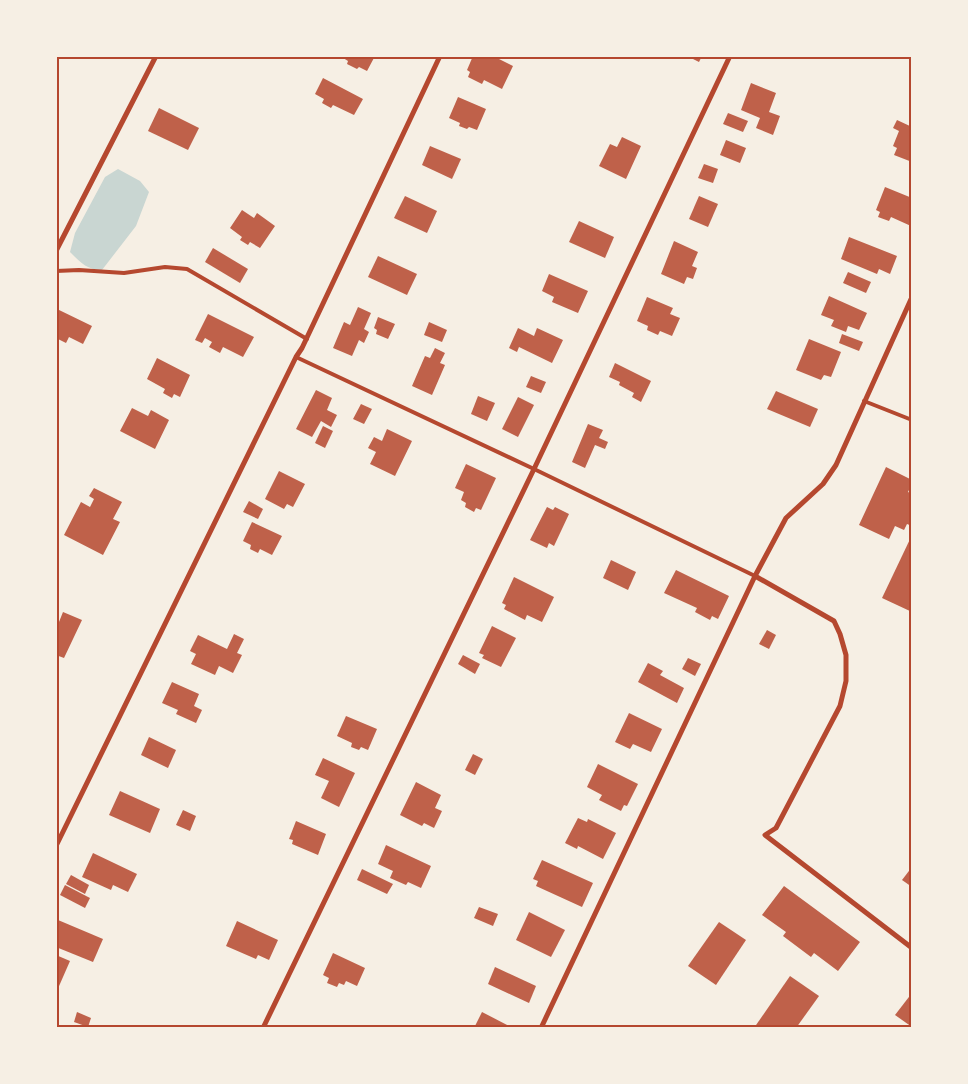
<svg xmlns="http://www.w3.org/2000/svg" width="968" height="1084" viewBox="0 0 968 1084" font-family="'Alegreya Sans',sans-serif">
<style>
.water{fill:#c9d6d2}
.building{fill:#bf614a}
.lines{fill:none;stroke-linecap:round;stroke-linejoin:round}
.service{stroke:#b5482f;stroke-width:4}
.minor{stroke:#b5482f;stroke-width:5}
.neatline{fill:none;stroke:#b5482f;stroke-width:2}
</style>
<rect width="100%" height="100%" fill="#f6efe4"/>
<path class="water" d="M118 169 140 181 149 192 136 226 102 270C87 270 80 262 70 252L75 233 105 177Z"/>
<g class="building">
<path d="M340 56H375L367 71 359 67 357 69 347 64 348 61Z"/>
<path d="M473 56H493L513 66 502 89 484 80 482 84 468 77 470 72 467 70Z"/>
<path d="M687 56H702L699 62Z"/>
<path d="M323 78 363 99 354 115 333 105 331 108 322 103 324 99 315 94Z"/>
<path d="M751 83 776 93 769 112 780 116 773 135 756 128 760 118 741 110Z"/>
<path d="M458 97 486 109 477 130 469 127 467 129 459 126 460 123 449 118Z"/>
<path d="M159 108 199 128 188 150 148 131Z"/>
<path d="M728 113 748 121 743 132 723 124Z"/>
<path d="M897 120 912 127 909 136 912 137V162L894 155 897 148 893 146 899 131 893 128Z"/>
<path d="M622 137 641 146 626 179 599 166 610 144 617 147Z"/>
<path d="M726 140 746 148 740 163 720 155Z"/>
<path d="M430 146 461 159 452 179 422 165Z"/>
<path d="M704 164 718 169 713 183 698 178Z"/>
<path d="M885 187 912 198 911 226 891 217 889 221 878 217 880 212 876 210Z"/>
<path d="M405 196 437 211 427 233 394 218Z"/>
<path d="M699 196 718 204 708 227 689 219Z"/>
<path d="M242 210 254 218 257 213 275 226 260 248 250 242 248 245 240 240 242 237 230 228Z"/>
<path d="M579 221 614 237 605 258 569 242Z"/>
<path d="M849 237 897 256 890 274 879 269 877 274 841 259Z"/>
<path d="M674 241 698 252 692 266 697 268 693 279 687 277 684 284 661 274Z"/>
<path d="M213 248 248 269 240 283 205 262Z"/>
<path d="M378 256 417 274 407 295 368 277Z"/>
<path d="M848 272 871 282 866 293 843 283Z"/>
<path d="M549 274 588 291 578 313 552 302 554 297 542 291Z"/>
<path d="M829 296 867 313 859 330 848 326 846 332 831 326 834 320 821 315Z"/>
<path d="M647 297 673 308 670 314 680 318 672 336 660 331 658 335 647 330 648 326 637 321Z"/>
<path d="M358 307 371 313 364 329 369 332 364 343 359 340 352 356 333 348 344 322 350 325Z"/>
<path d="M57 309 92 326 83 344 69 337 66 343 56 338Z"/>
<path d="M208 314 254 337 243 357 223 347 220 353 209 347 212 342 205 338 202 343 195 340Z"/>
<path d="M378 317 395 324 388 339 376 334 377 330 374 328Z"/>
<path d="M429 322 447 330 442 342 424 335Z"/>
<path d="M518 328 534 336 537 328 563 340 552 363 519 347 517 352 509 348Z"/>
<path d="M842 334 863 342 859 351 839 343Z"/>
<path d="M809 339 841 352 831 377 824 375 821 380 796 370Z"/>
<path d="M435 348 445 353 440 363 445 365 432 395 412 386 425 356 430 358Z"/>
<path d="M157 358 190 375 180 397 174 394 172 398 163 393 165 389 147 379Z"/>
<path d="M615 363 651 381 641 402 632 397 634 393 619 385 620 382 609 377Z"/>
<path d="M531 376 546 382 541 393 526 387Z"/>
<path d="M316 390 332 398 327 410 337 415 331 427 321 421 312 437 296 429Z"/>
<path d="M776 391 818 409 810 427 767 409Z"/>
<path d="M478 396 495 403 487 421 471 414Z"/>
<path d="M518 397 534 405 518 437 502 429Z"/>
<path d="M361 404 372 409 364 424 353 419Z"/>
<path d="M132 408 148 416 151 410 169 420 155 449 120 431Z"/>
<path d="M588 424 603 430 599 438 608 442 605 449 595 445 585 468 572 462Z"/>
<path d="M323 426 333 431 325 448 315 443Z"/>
<path d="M387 429 412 441 395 476 370 464 376 452 368 448 374 437 382 441Z"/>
<path d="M466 464 496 478 481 510 476 508 474 512 465 507 466 503 461 500 464 492 455 488Z"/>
<path d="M886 467 912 480V484L908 492 912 494V526L907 524 904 530 895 526 889 539 859 525Z"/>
<path d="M279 471 305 484 293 507 287 504 284 509 265 499Z"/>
<path d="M94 488 122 502 113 519 120 522 103 555 64 535 81 502 90 507 94 499 89 496Z"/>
<path d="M249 501 263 509 258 519 243 512Z"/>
<path d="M547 507 553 510 555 507 569 514 554 546 549 543 547 548 530 540Z"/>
<path d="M252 522 282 536 272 555 260 549 258 553 250 549 251 545 243 541Z"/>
<path d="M912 535V612L882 598Z"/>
<path d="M611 560 636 572 628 590 603 578Z"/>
<path d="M676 570 729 596 718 619 712 616 710 620 695 612 697 608 664 593Z"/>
<path d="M514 577 554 597 542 622 527 615 525 620 504 609 506 605 502 603Z"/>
<path d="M63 612 82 620 64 658 56 655V621L59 622Z"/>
<path d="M492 626 516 638 501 667 482 658 484 655 479 653Z"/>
<path d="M767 630 776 635 769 649 759 644Z"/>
<path d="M234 634 244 639 237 653 242 655 233 673 219 666 215 675 191 664 196 654 190 651 198 635 227 649Z"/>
<path d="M463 655 480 664 475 674 458 664Z"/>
<path d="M688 658 701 664 695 676 682 669Z"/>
<path d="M648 663 663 671 660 675 684 688 677 703 638 682Z"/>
<path d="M172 682 199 694 194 706 202 710 196 723 176 714 178 710 162 703Z"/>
<path d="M629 713 662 729 651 752 633 744 630 749 615 742Z"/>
<path d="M346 716 377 729 368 750 361 747 359 750 351 747 352 743 337 736Z"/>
<path d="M149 737 176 750 168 768 141 755Z"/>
<path d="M473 754 483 759 475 775 465 770Z"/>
<path d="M323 758 355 773 339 807 321 798 329 781 315 775Z"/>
<path d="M598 764 638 784 627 806 624 805 621 811 599 800 602 795 587 787Z"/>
<path d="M416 782 441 795 435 808 442 811 434 828 424 823 422 826 400 815Z"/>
<path d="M120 791 160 809 150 833 109 815Z"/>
<path d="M183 810 196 816 190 831 176 825Z"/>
<path d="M578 818 587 822 588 819 616 833 603 859 578 846 577 849 565 843Z"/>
<path d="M296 821 326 834 318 855 292 844 293 840 289 839Z"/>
<path d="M386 845 431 866 421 888 408 882 406 885 390 878 393 871 378 864Z"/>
<path d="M93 853 137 874 128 892 113 885 111 890 82 877Z"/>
<path d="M542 860 593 883 582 907 536 886 538 881 533 879Z"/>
<path d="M912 867V887L902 880Z"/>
<path d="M362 869 393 884 387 894 357 880Z"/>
<path d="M71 875 89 885 85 894 66 884Z"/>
<path d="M65 885 90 898 85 908 60 895Z"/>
<path d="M784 886 860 942 838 971 814 953 811 957 783 936 786 932 762 915Z"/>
<path d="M479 907 498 914 493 926 474 918Z"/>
<path d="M529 912 565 930 551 957 516 940Z"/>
<path d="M58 920 103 939 93 962 56 947V924Z"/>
<path d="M237 921 278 940 269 960 258 955 256 959 226 946Z"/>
<path d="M719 922 746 940 716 985 688 966Z"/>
<path d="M333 953 365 968 357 986 346 981 344 985 339 983 337 987 327 983 329 978 323 975Z"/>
<path d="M56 955 70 961 56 993Z"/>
<path d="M495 967 536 986 529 1003 488 984Z"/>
<path d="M790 976 819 996 796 1028H754Z"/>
<path d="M912 993V1027L895 1015Z"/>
<path d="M77 1012 91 1018 88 1027 74 1022Z"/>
<path d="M482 1012 513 1028H474Z"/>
</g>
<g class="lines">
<g class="service">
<path d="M56 271 79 270 124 273 165 267 187 269 307 339"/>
<path d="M296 357 534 469 755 576"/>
<path d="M864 401 912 420"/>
</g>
<g class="minor">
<path d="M56 251 156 56"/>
<path d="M755 576 834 621 840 634 846 655V681L840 706 776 828 765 835 912 948"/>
<path d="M56 846 296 357 302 348 440 56"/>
<path d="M263 1028 534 469 730 56"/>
<path d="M541 1028 755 576 786 518 823 484 836 465 912 297"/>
</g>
</g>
<rect width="968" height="1084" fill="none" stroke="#f6efe4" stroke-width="115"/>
<rect x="58" y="58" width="852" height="968" class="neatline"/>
</svg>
